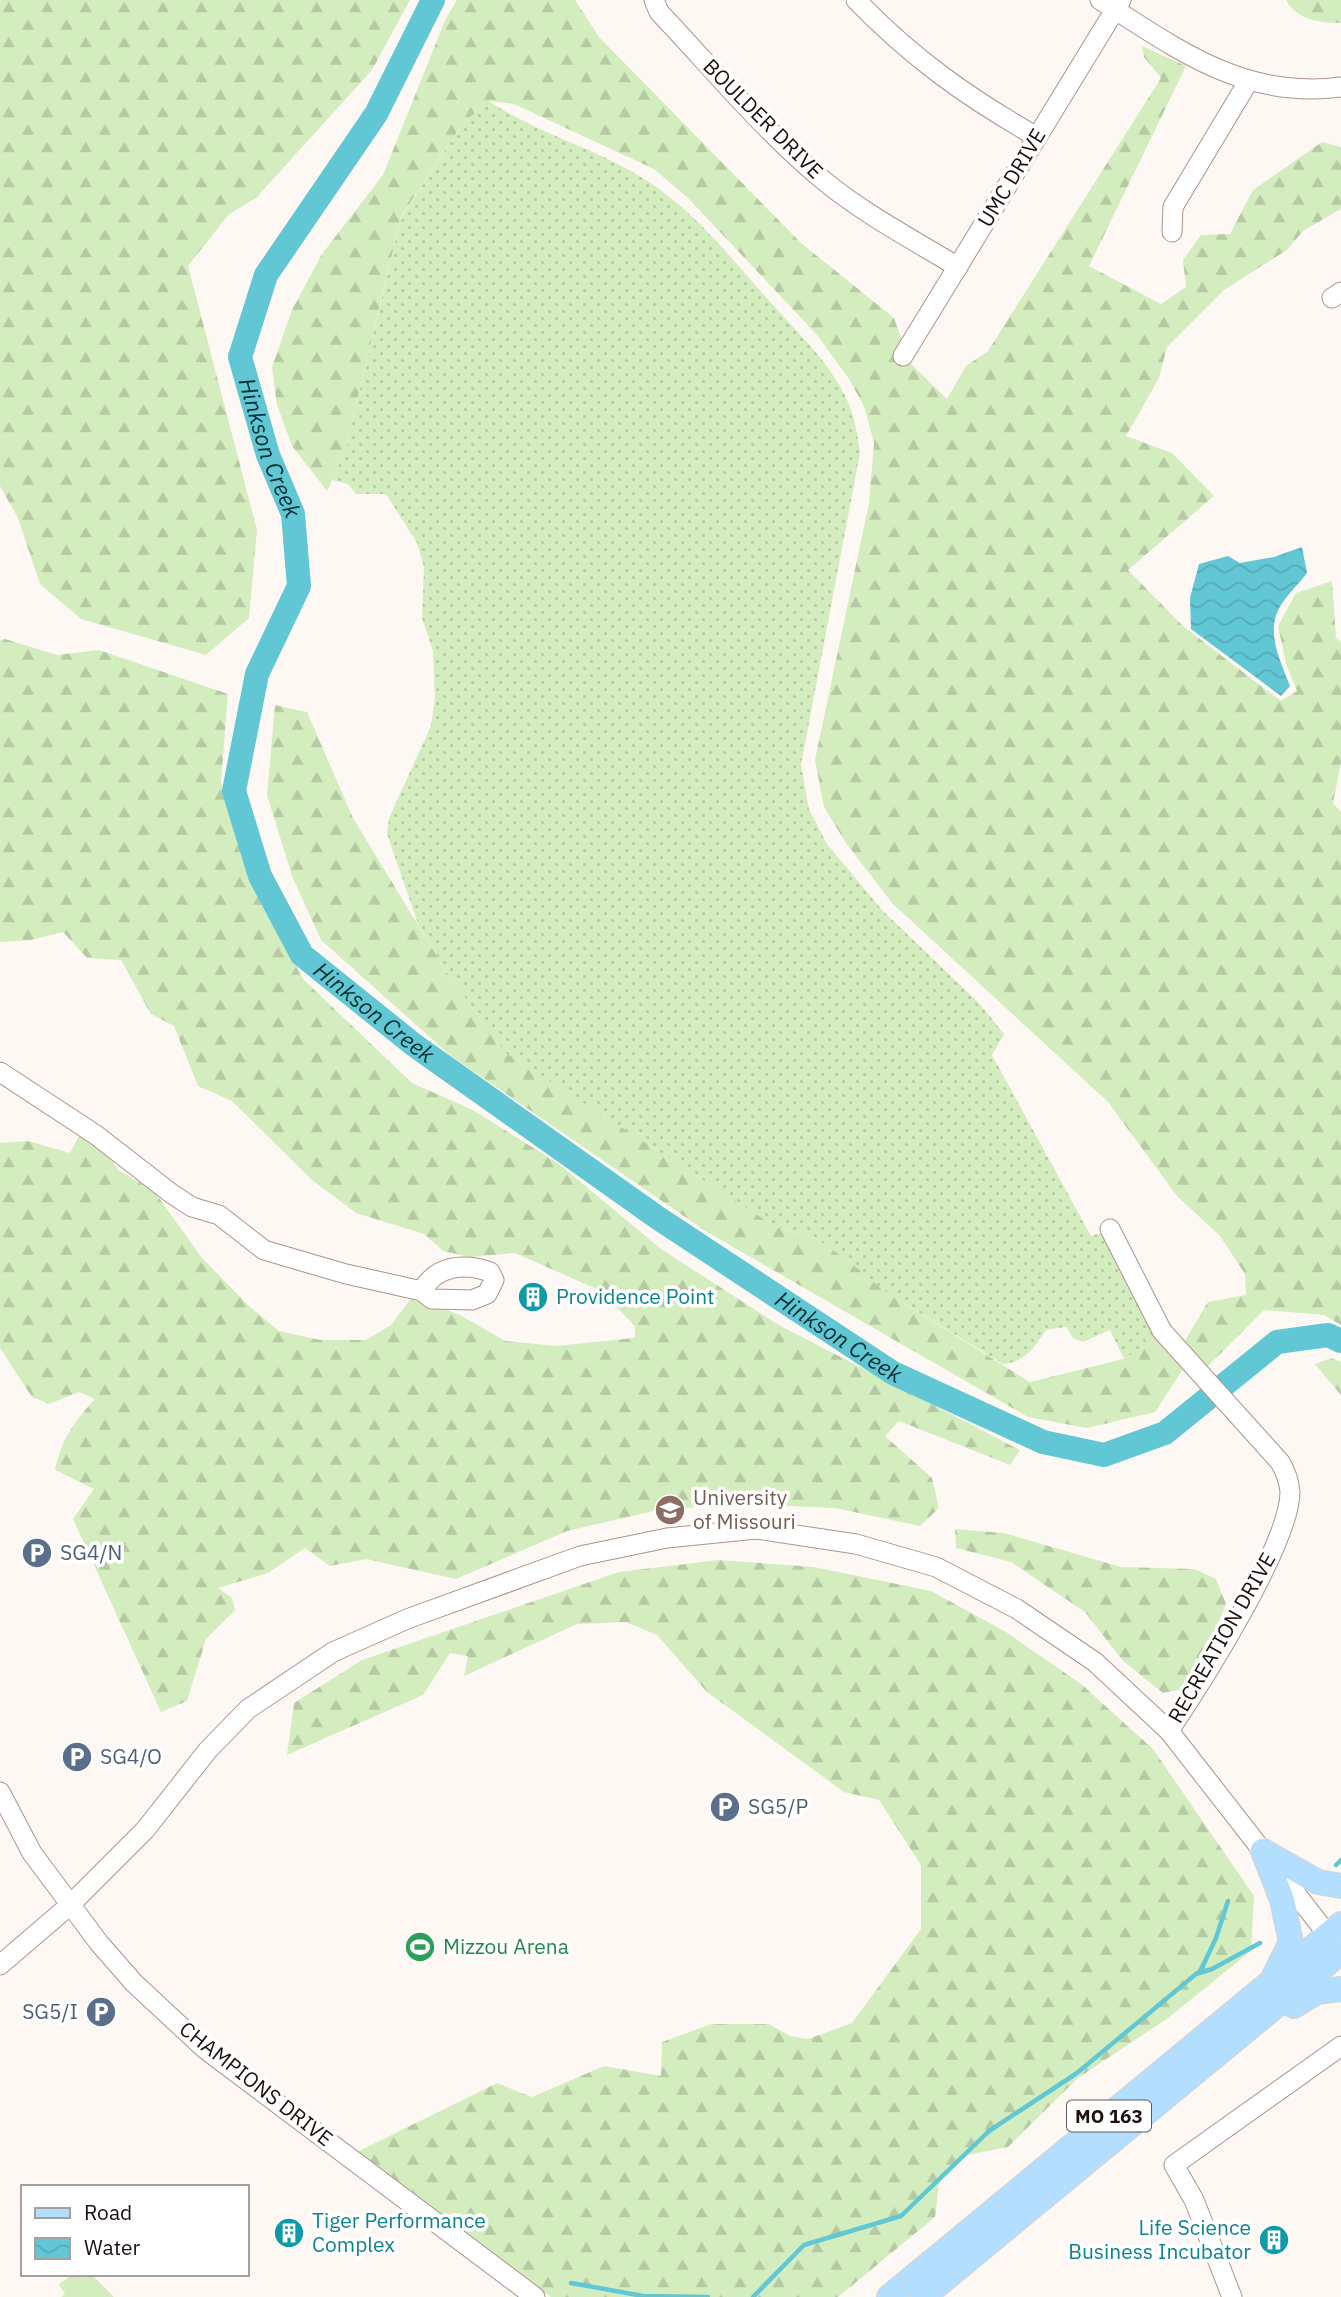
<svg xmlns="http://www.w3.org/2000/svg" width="1341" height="2297" viewBox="0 0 1341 2297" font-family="'IBM Plex Sans',sans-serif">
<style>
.grass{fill:url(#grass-dots)}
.forest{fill:url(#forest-firs)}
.garden{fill:#d4edbf}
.water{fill:url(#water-waves)}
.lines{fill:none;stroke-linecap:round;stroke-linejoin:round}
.stream{stroke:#61c7d4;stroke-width:4.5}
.river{stroke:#61c7d4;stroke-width:24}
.minor-casing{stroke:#b09288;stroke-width:21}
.major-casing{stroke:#d6d4d4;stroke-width:26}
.minor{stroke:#fff;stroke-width:19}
.major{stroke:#b3defe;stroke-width:24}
.labels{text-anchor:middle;stroke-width:7;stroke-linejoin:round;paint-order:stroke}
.shield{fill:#fff;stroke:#605856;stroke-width:2}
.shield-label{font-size:19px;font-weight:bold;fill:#1c110e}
.street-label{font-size:21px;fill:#1c110e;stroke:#fff}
.culture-label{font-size:21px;fill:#0d838f;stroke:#fff;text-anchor:start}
.education-label{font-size:21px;fill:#785e54;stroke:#fff;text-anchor:start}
.service-label{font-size:21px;fill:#4e5e75;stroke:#fff;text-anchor:start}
.leisure-label{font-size:21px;fill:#27864d;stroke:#fff;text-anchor:start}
.water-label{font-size:23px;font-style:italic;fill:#003035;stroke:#fff}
</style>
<defs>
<pattern id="grass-dots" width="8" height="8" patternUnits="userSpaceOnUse" patternTransform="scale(1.75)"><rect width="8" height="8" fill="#d4edbf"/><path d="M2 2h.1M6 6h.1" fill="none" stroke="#b5caa3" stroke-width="1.8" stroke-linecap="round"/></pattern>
<pattern id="forest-firs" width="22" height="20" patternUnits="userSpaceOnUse" patternTransform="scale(1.75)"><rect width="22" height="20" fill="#d4edbf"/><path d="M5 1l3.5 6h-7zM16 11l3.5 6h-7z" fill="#b5caa3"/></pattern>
<pattern id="water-waves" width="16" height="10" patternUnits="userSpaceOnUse" patternTransform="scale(1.75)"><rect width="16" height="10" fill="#61c7d4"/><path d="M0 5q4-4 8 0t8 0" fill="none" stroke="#54aab5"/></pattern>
</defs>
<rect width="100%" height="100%" fill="#fef8f5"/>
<path class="grass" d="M489 101C534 132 589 146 636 174 691 205 732 260 774 306 797 332 824 357 841 388 853 409 857 429 860 453L801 765 809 809 827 844 883 911 980 1004 1004 1034 992 1055 1091 1236 1107 1231 1158 1338 1124 1359 1110 1330 1083 1342 1073 1338 1066 1327 1046 1330C1035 1347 1024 1363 1003 1364L887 1293 845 1258 816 1239 776 1227 505 1053 449 976 418 924 387 834 389 818 431 726 435 699 433 651 422 618 424 567 417 543 386 494H356L348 484 332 480 345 451 401 218 462 124Z"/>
<g class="forest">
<path d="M0 0H410L372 70 256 198 229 214 188 266 257 530 249 618 206 655 81 619 40 584 18 518 0 486Z"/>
<path d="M457 0H575L599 37 801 243 894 318 910 363 947 399 966 366 988 351 1161 78 1144 57 1142 46 1186 66 1089 266 1161 304 1186 287 1183 260 1201 235 1230 234 1253 190 1322 142 1341 147V209L1303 231 1287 250 1224 290 1167 347 1159 378 1126 436 1172 453 1214 496 1128 570 1184 627 1281 701 1297 691 1286 664 1278 626 1296 593 1332 581 1336 638 1341 642V763L1333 803 1341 812V1325L1324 1315 1264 1310 1206 1368 1183 1344 1208 1302 1246 1295 1245 1274 1220 1236 1177 1196 1108 1102 892 903 846 843 824 807 815 760 869 503 874 443 864 406 849 379 817 335 688 198 654 169 514 104 489 101 462 124 401 217 345 451 327 491 292 446 277 405 272 367 292 310 322 254 383 175 446 18Z"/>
<path d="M1286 0H1341V23C1320 23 1297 20 1286 0Z"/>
<path d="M5 639 57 655 99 650 228 694 221 782 251 883 303 979 412 1083 473 1110 559 1164 661 1249 777 1324 1020 1450 1010 1465 899 1421 885 1436 932 1478 939 1508 920 1526 835 1508 742 1504 658 1510 567 1531 456 1579 366 1559 330 1566 305 1548 268 1573 218 1588 232 1598 235 1610 206 1639 187 1701 161 1712 73 1519 94 1489 55 1470C61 1440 74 1422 95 1399L79 1392 49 1404 32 1397 0 1348V1143L28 1141 70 1153 80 1134 106 1149 118 1170 154 1191 202 1258 249 1306 279 1331 320 1340H366L391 1325 412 1297 460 1315 505 1341 556 1346 625 1339 635 1337V1326L601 1291 515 1253 470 1257 443 1251 424 1234 356 1213 312 1180 232 1101 198 1086 174 1026 151 1014 121 960 87 958 63 932 31 940 0 942V640Z"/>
<path d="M275 705 307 712 353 818 449 976 506 1053 776 1227 816 1239 845 1258 887 1293 1030 1382 1123 1359 1158 1338 1185 1366 1155 1412 1087 1428 1028 1417 707 1232 451 1056 321 940 292 876 267 795Z"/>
<path d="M1331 1358 1341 1362V1395L1315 1364Z"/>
<path d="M955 1529 1004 1533 1121 1567 1194 1569 1216 1579 1226 1604 1200 1667 1184 1689 1163 1693 1123 1661 1085 1612 1011 1562 956 1548Z"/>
<path d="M719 1560 814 1567 931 1591 1006 1632 1081 1684 1153 1749 1254 1896 1251 1951 1168 2018 1078 2078 1008 2147 967 2155 939 2183 935 2217 838 2297H551L357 2152 497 2083 532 2097 604 2066 661 2076 662 2042 712 2024H769L790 2036 808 2039 852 2023 921 1929V1865L879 1800 844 1792 707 1692 657 1635 626 1622 577 1624 464 1676 468 1656 450 1653 423 1695 287 1755 294 1703 362 1660 619 1572Z"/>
</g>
<path class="garden" d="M74 2274H91L114 2297H61L65 2294 59 2284Z"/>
<path class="water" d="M1302 547 1307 573C1300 582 1293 589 1286 598 1262 626 1279 657 1290 686L1281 696 1191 629 1190 598 1199 564 1228 556 1240 563 1274 557Z"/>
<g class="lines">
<g class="stream">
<path d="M1336 1865 1341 1860"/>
<path d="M1200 1972 1216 1938 1228 1901"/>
<path d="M571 2283 643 2296 708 2297"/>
<path d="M753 2297 804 2245 901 2216 989 2131 1077 2073 1196 1974 1212 1969 1260 1943"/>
</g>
<path class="river" id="s1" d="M433 0 376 114 266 275 240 357 268 455 293 514 299 586 257 674 234 791 260 876 302 955 414 1045 658 1218 893 1373 1043 1442 1104 1455 1165 1433 1277 1342 1328 1335 1341 1341"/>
<g class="minor-casing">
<g id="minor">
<path d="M654 0 659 12C712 68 763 130 823 180 864 214 912 239 958 267"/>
<path d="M856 0C912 58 967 97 1037 137"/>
<path d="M1100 0C1177 49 1244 100 1341 87"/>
<path d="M1172 232 1173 207 1248 82"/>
<path d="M1332 298 1341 292"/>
<path d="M903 356 1121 0"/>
<path d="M0 1072 96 1135 172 1194 192 1207 219 1215 264 1250 346 1274 422 1291 432 1299 472 1300 487 1294 494 1280 490 1272C464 1263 436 1265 422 1291"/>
<path d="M1110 1229 1162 1331 1280 1462C1286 1472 1289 1480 1290 1492 1290 1544 1200 1685 1169 1731"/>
<path d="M0 1792 32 1853 99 1943 134 1983 205 2049 535 2297"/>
<path d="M0 1965 70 1905 145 1830 208 1750 248 1709 333 1652 407 1619 580 1556 667 1538 756 1529 856 1544 936 1567 1017 1609 1095 1662 1169 1731 1328 1935 1340 1943"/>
<path d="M1232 2297 1194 2200 1174 2165 1341 2046"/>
</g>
</g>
<g class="major-casing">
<g id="major">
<path d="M1263 1851 1282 1900 1291 1942 1275 1974"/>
<path d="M1263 1851 1318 1882 1341 1886"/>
<path d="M1294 2006 1317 1992 1341 1989"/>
<path d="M889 2297 1341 1924"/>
<path d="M923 2297 1341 1952"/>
</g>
</g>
<use href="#minor" class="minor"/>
<use href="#major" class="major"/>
</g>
<defs>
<g id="building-disc" transform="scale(1.575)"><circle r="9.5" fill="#0f9aa8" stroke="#fff"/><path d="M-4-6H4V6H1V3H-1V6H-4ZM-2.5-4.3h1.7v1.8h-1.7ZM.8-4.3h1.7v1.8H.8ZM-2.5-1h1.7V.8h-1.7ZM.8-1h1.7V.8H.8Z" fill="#fff"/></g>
<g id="university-disc" transform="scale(1.575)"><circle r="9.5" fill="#8d6e63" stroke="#fff"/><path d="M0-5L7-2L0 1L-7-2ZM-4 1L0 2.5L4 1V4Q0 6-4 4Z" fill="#fff"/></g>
<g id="parking-disc" transform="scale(1.575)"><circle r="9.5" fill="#5c6f8a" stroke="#fff"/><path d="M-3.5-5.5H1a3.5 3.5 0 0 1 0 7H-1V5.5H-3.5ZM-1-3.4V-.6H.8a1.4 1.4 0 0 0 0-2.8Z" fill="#fff"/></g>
<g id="stadium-disc" transform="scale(1.575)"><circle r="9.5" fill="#2e9e5b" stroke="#fff"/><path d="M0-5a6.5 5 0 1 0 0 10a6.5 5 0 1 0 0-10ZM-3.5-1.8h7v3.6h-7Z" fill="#fff"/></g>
</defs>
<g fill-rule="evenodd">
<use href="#building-disc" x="533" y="1297"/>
<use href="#university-disc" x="670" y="1510"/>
<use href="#parking-disc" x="37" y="1553"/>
<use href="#parking-disc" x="77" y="1757"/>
<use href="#parking-disc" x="725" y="1807"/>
<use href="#stadium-disc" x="420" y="1947"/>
<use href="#parking-disc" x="101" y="2012"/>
<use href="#building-disc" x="289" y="2233"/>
<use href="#building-disc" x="1274" y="2240"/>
</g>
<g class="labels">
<rect class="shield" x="1067" y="2100.5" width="84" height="31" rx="5"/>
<g class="shield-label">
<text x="1109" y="2123">MO 163</text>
</g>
<g class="street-label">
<text transform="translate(763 119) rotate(45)" y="7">BOULDER DRIVE</text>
<text transform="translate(1012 178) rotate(-59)" y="7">UMC DRIVE</text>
<text transform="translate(1222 1638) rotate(-60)" y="7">RECREATION DRIVE</text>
<text transform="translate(256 2084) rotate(38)" y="7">CHAMPIONS DRIVE</text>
</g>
<g class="culture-label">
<text x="556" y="1304">Providence Point</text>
<text x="312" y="2228">Tiger Performance<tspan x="312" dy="24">Complex</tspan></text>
<text x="1251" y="2235" text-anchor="end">Life Science<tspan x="1251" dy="24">Business Incubator</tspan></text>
</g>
<g class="education-label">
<text x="693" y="1505">University<tspan x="693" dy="24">of Missouri</tspan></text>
</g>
<g class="service-label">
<text x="60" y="1560">SG4/N</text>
<text x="100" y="1764">SG4/O</text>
<text x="748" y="1814">SG5/P</text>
<text x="78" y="2019" text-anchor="end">SG5/I</text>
</g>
<g class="leisure-label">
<text x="443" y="1954">Mizzou Arena</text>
</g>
<g class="water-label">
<text dy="8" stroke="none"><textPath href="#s1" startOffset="504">Hinkson Creek</textPath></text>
<text dy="8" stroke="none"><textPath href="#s1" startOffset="1134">Hinkson Creek</textPath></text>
<text dy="8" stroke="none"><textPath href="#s1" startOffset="1701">Hinkson Creek</textPath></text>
</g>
</g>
<rect x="21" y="2185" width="228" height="91" fill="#ffffff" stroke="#a4a09f" stroke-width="2"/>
<rect x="35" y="2208" width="35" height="10" fill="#b3defe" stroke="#a4a09f" stroke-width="2"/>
<text x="84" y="2220" font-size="21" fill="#1c110e">Road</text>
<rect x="35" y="2238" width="35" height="21" fill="url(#water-waves)" stroke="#a4a09f" stroke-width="2"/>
<text x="84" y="2255" font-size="21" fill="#1c110e">Water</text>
</svg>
